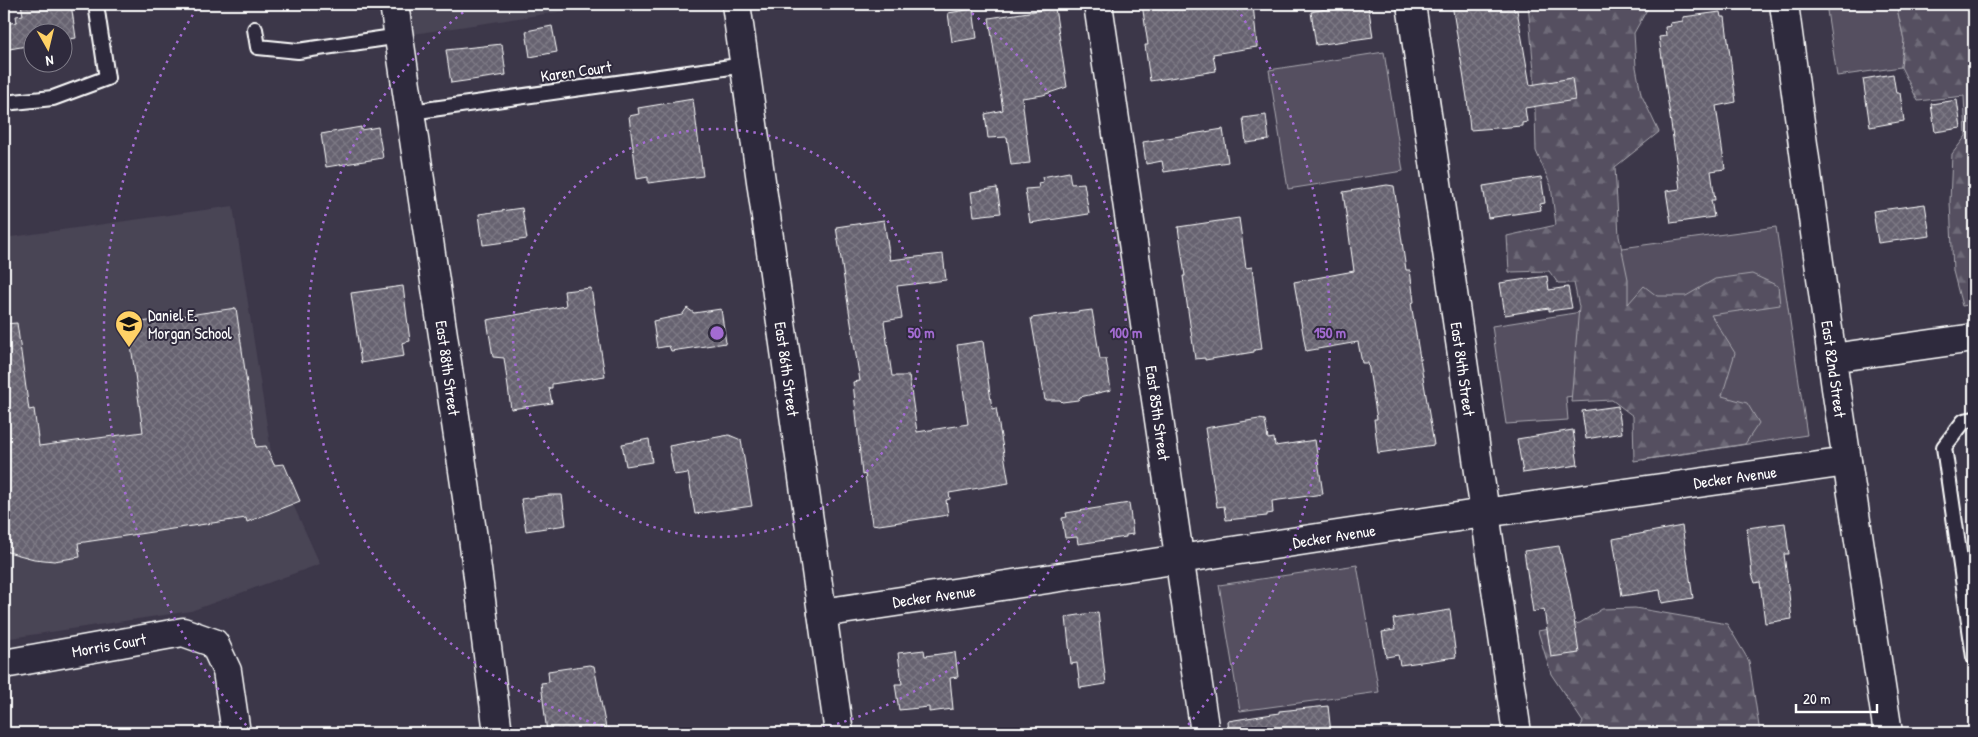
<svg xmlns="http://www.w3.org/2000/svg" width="1978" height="737" viewBox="0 0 1978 737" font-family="'Patrick Hand',sans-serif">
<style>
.built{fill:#494455}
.grass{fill:#555060;stroke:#aaa8b0}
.forest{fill:url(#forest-firs);stroke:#aaa8b0}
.building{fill:url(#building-cross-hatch);stroke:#fff}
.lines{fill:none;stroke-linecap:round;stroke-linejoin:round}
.lane-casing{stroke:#fff;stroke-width:18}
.street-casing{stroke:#fff;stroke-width:31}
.lane{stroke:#2f2a3d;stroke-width:14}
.street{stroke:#2f2a3d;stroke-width:28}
.ring{fill:none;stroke:#a36bd2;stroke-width:2.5;stroke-dasharray:2.5 5}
.labels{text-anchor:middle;stroke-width:4;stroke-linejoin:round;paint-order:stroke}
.street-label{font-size:16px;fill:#fff;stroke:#2f2a3d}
.poi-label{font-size:16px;fill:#fff;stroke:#2f2a3d;text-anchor:start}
.centre{fill:#a36bd2;stroke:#2f2a3d;stroke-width:2.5}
.ring-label{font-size:15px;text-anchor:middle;font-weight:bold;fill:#a36bd2;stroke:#2f2a3d;stroke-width:4;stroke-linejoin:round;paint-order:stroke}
</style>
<defs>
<pattern id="forest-firs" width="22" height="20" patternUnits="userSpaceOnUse" patternTransform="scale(1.25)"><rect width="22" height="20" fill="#555060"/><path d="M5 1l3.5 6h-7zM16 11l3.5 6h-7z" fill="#6e6a78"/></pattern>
<pattern id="building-cross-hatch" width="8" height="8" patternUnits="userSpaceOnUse" patternTransform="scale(1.25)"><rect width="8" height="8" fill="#666270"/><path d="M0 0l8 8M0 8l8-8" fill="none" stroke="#7d7a85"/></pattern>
</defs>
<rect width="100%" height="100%" fill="#3c3749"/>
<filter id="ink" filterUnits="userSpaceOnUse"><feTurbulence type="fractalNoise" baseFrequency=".02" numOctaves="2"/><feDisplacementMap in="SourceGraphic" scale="10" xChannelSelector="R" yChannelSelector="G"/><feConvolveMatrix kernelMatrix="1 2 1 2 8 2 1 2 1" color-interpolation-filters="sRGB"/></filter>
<g filter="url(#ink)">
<g class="built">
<path d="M394 4H612L400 36Z"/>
<path d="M233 206 272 458 320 564 191 611 4 639V238Z"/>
</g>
<g class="grass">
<path d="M1826 4H1896L1904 40 1901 67 1837 76Z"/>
<path d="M1384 52 1403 171 1288 189 1269 70Z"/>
<path d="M1776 227 1807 435 1643 460 1637 412 1607 391 1566 397 1568 420 1506 424 1492 326 1594 310 1585 253Z"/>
<path d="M1357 565 1379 692 1240 711 1219 585Z"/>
</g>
<g class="forest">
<path d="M1528 4H1650L1634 33 1636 67 1641 94 1659 132 1615 167 1619 236 1628 279V304L1644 286 1657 296H1686L1715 279 1752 274 1778 286 1780 305 1711 315 1735 353 1722 396 1747 403 1759 423 1745 444 1634 461 1633 416 1612 400 1571 402 1579 307 1574 283H1558L1549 271 1509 272 1507 236 1556 225 1551 186 1536 151 1534 72Z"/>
<path d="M1896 4H1974V304L1962 306 1953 271 1950 202 1952 154 1966 136 1964 96 1918 101 1901 67 1904 40Z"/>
<path d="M1635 608 1727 624 1749 661 1760 733H1577L1583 722 1551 674 1538 631 1580 623 1602 609Z"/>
</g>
<g class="building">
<path d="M21 4H71L76 38 62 40V32H32V45L4 50V24L17 22 16 16 23 15Z"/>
<path d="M1142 4H1253L1257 47 1213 54 1216 71 1150 81 1145 45H1148Z"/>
<path d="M1350 4H1368L1373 37 1316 45 1311 12Z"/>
<path d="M1452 4H1513L1514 11 1517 10 1530 85 1572 78 1575 100 1525 108 1527 122 1522 123V126L1470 130 1467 98Z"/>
<path d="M1055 8 1067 87 1043 95 1022 98 1030 163 1011 165 1007 137 988 138 985 114 1003 110 989 18Z"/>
<path d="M973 9 977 38 952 42 948 13Z"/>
<path d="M1720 12 1721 17H1725L1736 102 1716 106 1725 169 1711 171 1715 200H1711L1714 217 1671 223 1666 191 1680 189 1659 37 1666 36 1665 27 1671 26 1670 23 1683 21V17Z"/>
<path d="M552 26 557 52 530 57 526 31Z"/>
<path d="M502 44 506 75 451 83 446 50Z"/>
<path d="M1893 74 1896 93H1900L1904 121 1870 127 1863 79Z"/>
<path d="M693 99 703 176 648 183V177L637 179 629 116 639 114 638 108Z"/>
<path d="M1957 100 1961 128 1935 132 1931 104Z"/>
<path d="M1266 115 1269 140 1246 143 1243 118Z"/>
<path d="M361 127V130L378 127 383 158 326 167 321 134Z"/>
<path d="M1223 129 1228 162 1164 172 1162 161 1146 164 1143 142Z"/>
<path d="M1069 172 1071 184 1084 183 1089 214 1030 223 1025 189 1039 188 1038 183 1043 182 1042 177Z"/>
<path d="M1541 177 1545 203 1540 204 1541 210 1488 218 1483 186Z"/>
<path d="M1387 185 1394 186 1406 270H1410L1414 302 1411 303 1434 445 1378 453 1374 419H1377L1368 363H1362L1358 342 1306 351 1294 282 1354 271 1343 192Z"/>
<path d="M997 188 1001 213 974 216 971 192Z"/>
<path d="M1925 204 1930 236 1878 243 1873 211Z"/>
<path d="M522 208 527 239 483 245 479 214Z"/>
<path d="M1239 218 1246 268 1252 267 1262 349 1254 350V352L1205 360V358L1195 359 1183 276H1185L1178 227Z"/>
<path d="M884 220 890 260 943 254 946 280 897 286 902 318 884 321 892 376H909L917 432 968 424 957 345 983 341 992 409 996 408 1009 483 949 493 950 499 946 500 948 515 879 525 872 524 865 474 862 475 853 382 860 381 836 227Z"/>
<path d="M1547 276 1549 290 1568 287 1572 308 1549 311V308L1505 315 1500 283Z"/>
<path d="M403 286 410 341 402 343 404 356 361 363 351 293Z"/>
<path d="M591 288 605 376 552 384V388H549L552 403 511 409 504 358 493 357 487 320 566 306 564 291Z"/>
<path d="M236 308 256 447 266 446 274 465 284 464 300 501 247 522 246 518 78 543 80 557 54 561 34 559 4 551V324L17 323 29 410 34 409 39 446 143 432 128 324Z"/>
<path d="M687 308 694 313 721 309 726 343 671 351 669 346 657 348 653 321 682 315Z"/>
<path d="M1092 310 1100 359H1106L1111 390 1080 397 1078 400 1062 402 1060 400H1045L1031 318Z"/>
<path d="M1618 406 1622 433 1586 439 1582 411Z"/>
<path d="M1259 419 1265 420 1268 439 1274 438 1275 446 1315 440 1323 494 1272 501 1273 513 1267 514V516L1226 520 1224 506 1217 507 1205 428Z"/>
<path d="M1573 430 1578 465 1523 473 1517 439Z"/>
<path d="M729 435 741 440 752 506 695 514 688 473 674 475 669 446Z"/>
<path d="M649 439 652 462 626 466 622 444Z"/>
<path d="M550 495H562L566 525 526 531 521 499Z"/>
<path d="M1129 503 1133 534 1126 535V537L1078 544 1077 537 1065 538 1062 518 1067 517 1066 513Z"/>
<path d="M1785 523 1789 554H1784L1792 619 1765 623 1760 582 1755 583 1752 574 1747 528Z"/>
<path d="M1682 526 1693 598 1662 603 1660 590 1622 596 1613 539Z"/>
<path d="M1559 546 1570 593 1579 653 1551 657 1544 609 1533 612 1524 551Z"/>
<path d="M1450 610 1456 657 1400 665 1398 655 1386 657 1382 632 1395 630 1393 619Z"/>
<path d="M1098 612 1106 684 1080 688 1077 663 1071 664 1066 617Z"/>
<path d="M924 650 925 656 955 652 958 677 950 678 953 709 929 712V707L899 710 895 684H902L898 653Z"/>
<path d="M589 665 594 666 607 733H547L541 683 549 682 548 671Z"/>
<path d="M1328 706 1331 733H1229L1228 721 1279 713V711Z"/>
</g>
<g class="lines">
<g class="lane-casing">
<g id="lane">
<path d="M255 29 258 47 298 51 400 36"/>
<path d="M4 103 53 98 107 78 96 4"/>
<path d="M411 112 745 65"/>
<path d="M1974 419 1964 421 1944 447 1974 657"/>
</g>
</g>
<g class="street-casing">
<g id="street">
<path d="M394 4 473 538 498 733"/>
<path d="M736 4 839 733"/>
<path d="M1098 4 1205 733"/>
<path d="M1411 4 1517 733"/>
<path d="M1784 4 1836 388 1888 733"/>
<path d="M1832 358 1974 338"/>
<path d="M822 613 1484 513 1847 462"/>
<path d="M4 664 183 632 214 643 227 671 236 733"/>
</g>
</g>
<use href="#lane" class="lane"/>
<use href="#street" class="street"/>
</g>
</g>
<g class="ring">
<circle cx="717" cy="333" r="204"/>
<path d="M632 733A409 409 0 0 1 474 4M960 4A409 409 0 0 1 802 733"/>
<path d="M251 731A613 613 0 0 1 197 8M1237 8A613 613 0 0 1 1183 731"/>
</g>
<defs>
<g id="school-pin" transform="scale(1.4375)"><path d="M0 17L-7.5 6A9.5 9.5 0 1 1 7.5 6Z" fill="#ffd166" stroke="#2f2a3d"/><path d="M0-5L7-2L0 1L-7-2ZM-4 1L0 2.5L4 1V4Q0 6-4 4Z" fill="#111"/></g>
</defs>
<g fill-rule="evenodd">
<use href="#school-pin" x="129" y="324"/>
</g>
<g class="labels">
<g class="street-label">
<text transform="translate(576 71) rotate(-8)" y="6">Karen Court</text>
<text transform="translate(448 368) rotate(82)" y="6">East 88th Street</text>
<text transform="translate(787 369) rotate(82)" y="6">East 86th Street</text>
<text transform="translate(1463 369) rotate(82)" y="6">East 84th Street</text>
<text transform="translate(1834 369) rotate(82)" y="6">East 82nd Street</text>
<text transform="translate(1158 413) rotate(82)" y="6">East 85th Street</text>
<text transform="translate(1735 477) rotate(-8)" y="6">Decker Avenue</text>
<text transform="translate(1334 536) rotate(-9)" y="6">Decker Avenue</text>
<text transform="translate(934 596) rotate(-8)" y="6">Decker Avenue</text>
<text transform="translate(109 645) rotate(-10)" y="6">Morris Court</text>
</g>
<g class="poi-label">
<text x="148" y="321">Daniel E.<tspan x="148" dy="18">Morgan School</tspan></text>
</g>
</g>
<circle cx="717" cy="333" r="8" class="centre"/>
<g class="ring-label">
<text x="921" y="338">50 m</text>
<text x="1126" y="338">100 m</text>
<text x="1330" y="338">150 m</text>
</g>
<rect width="1978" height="737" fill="none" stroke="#2f2a3d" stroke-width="20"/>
<rect x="10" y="10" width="1958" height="717" fill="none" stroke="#fff" stroke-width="2" filter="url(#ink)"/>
<g transform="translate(48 48) rotate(172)"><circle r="24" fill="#2f2a3d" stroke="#827f8b"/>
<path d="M0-4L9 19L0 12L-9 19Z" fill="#ffd166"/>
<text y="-8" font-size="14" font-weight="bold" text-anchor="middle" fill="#ffffff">N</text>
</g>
<path d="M1796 704v8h81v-8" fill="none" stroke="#ffffff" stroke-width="2.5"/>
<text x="1803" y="704" font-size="15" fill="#ffffff" stroke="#2f2a3d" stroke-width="4" paint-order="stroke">20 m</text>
</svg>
